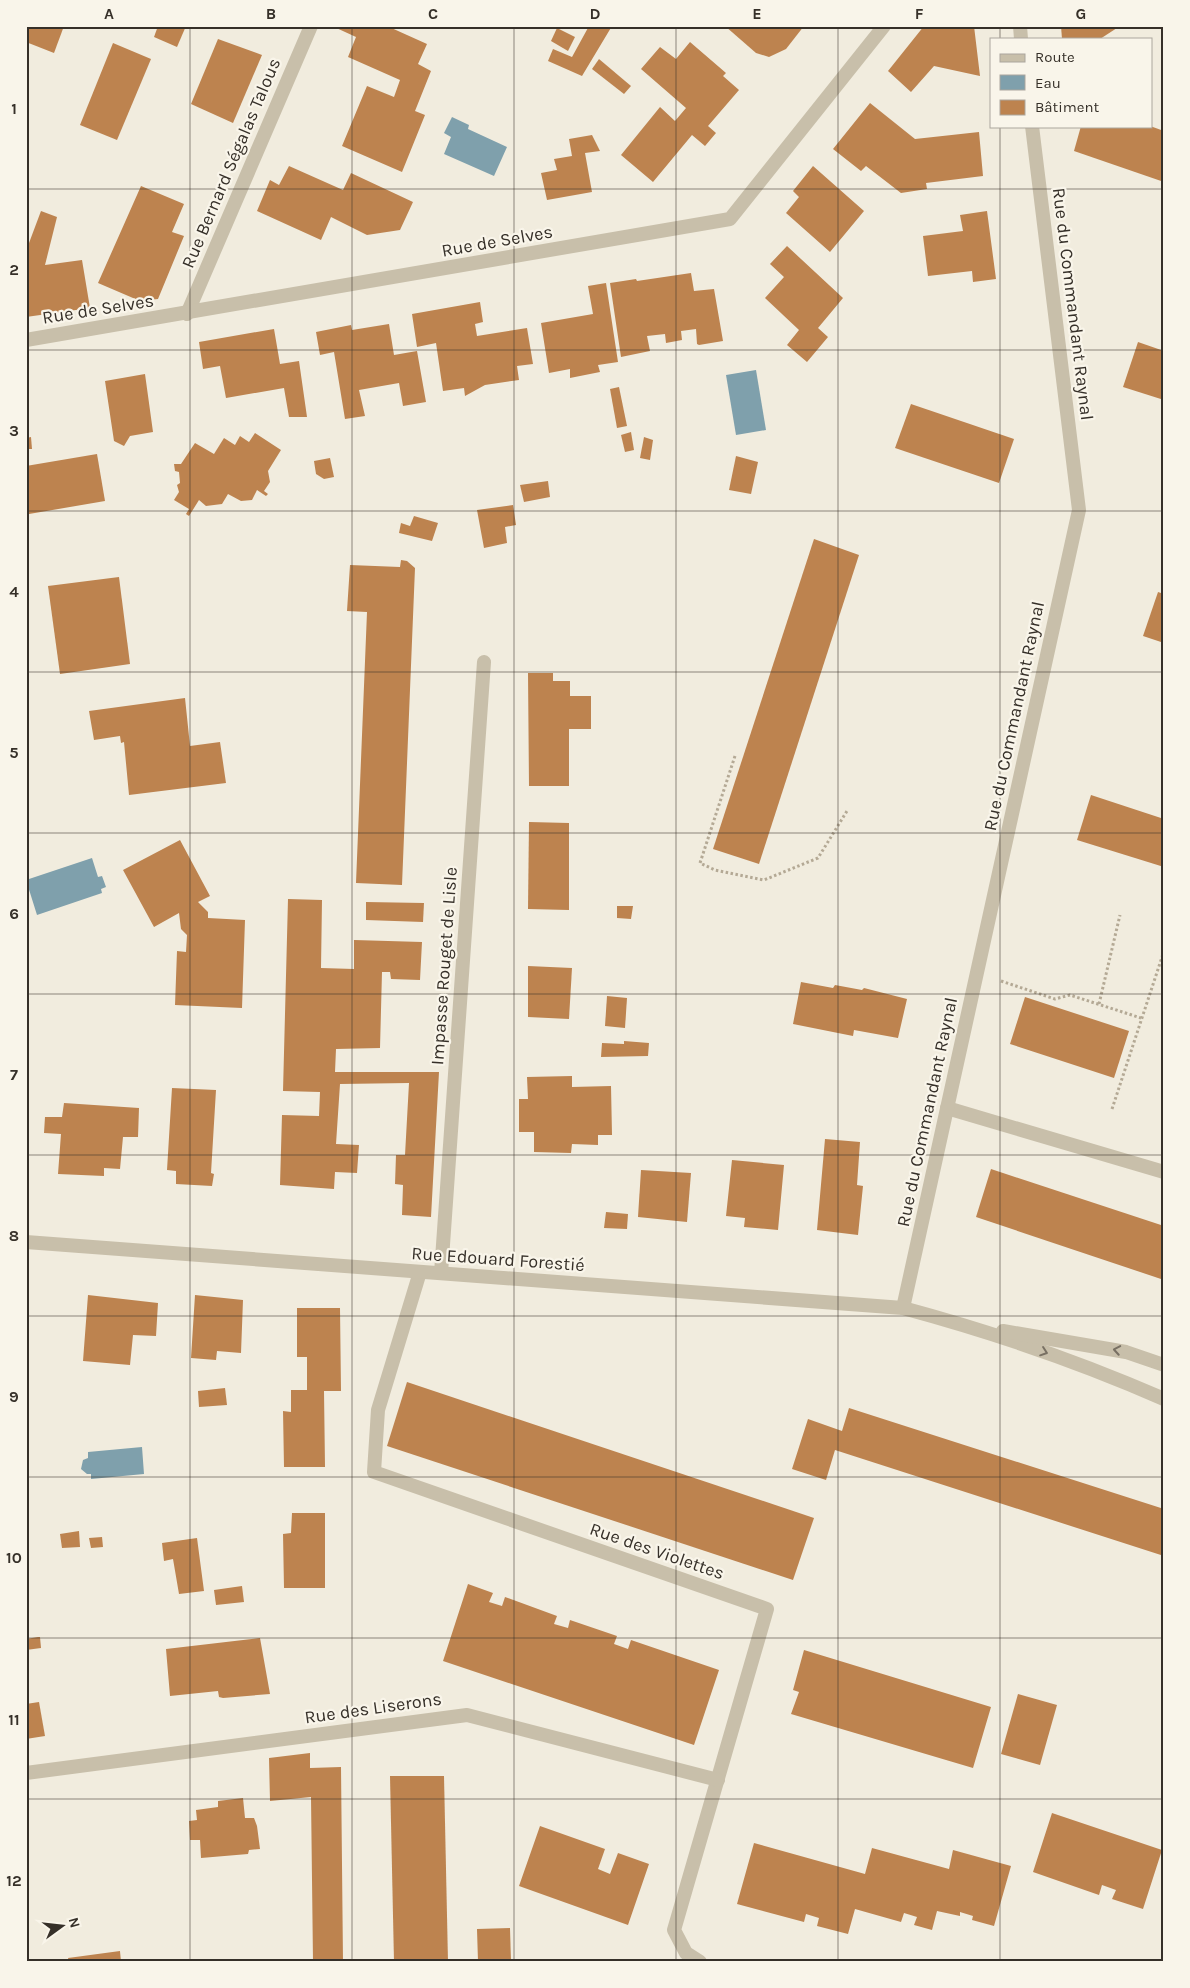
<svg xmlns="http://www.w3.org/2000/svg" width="1190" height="1988" viewBox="0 0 1190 1988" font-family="Karla,sans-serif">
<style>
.water{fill:#7fa0ac}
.building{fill:#bd834f}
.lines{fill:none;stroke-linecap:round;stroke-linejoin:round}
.path{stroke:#b4a995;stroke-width:3;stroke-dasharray:2.5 2.5;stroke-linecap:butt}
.minor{stroke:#c8bfaa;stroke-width:14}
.tertiary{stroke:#c8bfaa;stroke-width:14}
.oneway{stroke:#787063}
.grid{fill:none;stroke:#363029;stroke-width:1;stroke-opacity:0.55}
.labels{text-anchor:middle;stroke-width:4.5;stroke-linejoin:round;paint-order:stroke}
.street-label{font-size:18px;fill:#363029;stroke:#f9f5ea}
.neatline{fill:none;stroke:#363029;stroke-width:2}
.grid-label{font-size:16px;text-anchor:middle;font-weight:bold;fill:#363029}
</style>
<rect width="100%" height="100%" fill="#f1ecde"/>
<g class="water">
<path d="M452 117 469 125 468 129 507 147 494 176 444 154 451 137 444 133Z"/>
<path d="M756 370 766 430 736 435 726 375Z"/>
<path d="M92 858 98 877 102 876 106 887 101 889 102 893 37 915 26 880Z"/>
<path d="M142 1447 144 1474 91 1479V1474H87L81 1469 83 1460 88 1458V1452Z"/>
</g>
<g class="building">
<path d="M26 26H64L54 53 26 42Z"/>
<path d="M158 26H186L177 47 154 37Z"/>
<path d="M332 26H387L427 44 418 64 431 71 415 111 425 115 402 172 342 146 367 86 394 97 400 80 348 57 356 37Z"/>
<path d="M589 26H612L582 76 548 61 553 49 572 57Z"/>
<path d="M725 26H804L786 49 769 57 756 53Z"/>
<path d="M924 26H974L980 76 934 66 911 92 888 71Z"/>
<path d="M1061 26H1120L1100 39H1062Z"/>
<path d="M557 28 575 37 568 51 551 41Z"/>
<path d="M218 39 262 55 233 123 191 104Z"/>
<path d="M690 42 726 73 723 76 739 90 708 126 716 133 705 146 692 135 653 182 621 155 660 107 675 121 686 108 641 69 660 47 676 59Z"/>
<path d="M113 43 151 59 117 140 80 125Z"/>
<path d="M599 59 631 86 624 94 592 69Z"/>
<path d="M870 103 915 139 979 132 983 176 926 183 927 189 901 193 866 166 861 171 833 149Z"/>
<path d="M1081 126H1150L1164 131V182L1074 151Z"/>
<path d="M592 135 600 151 585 153 592 192 547 200 541 173 557 170 554 159 572 156 569 139Z"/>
<path d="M289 166 343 190 351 173 413 202 400 230 367 235 331 217 321 240 257 211 270 180 279 185Z"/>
<path d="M813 166 864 211 830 252 786 213 799 197 793 191Z"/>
<path d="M141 186 184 204 172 232 184 236 158 299 140 301 98 283Z"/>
<path d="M41 211 57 217 45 265 82 260 90 308 26 317V252L29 254V243Z"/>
<path d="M987 211 996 279 973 282 972 271 928 276 923 236 963 231 960 215Z"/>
<path d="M787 246 843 298 818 328 828 337 807 362 787 345 799 330 765 298 784 277 770 264Z"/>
<path d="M691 273 694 291 714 289 723 341 699 345 697 344 696 329 681 331 682 340 666 343 665 334 647 336 650 351 621 357 610 283 636 279 637 281Z"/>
<path d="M606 283 618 362 598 365 600 372 570 378V369L549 373 541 323 593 314 588 286Z"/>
<path d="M480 302 483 322 475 324 477 336 527 328 533 364 517 366 519 380 485 385 465 396 464 388 443 391 436 343 417 347 412 314Z"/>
<path d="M389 324 394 355 417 351 426 402 403 406 399 383 359 390 365 416 345 419 334 352 320 355 316 332 351 325 352 330Z"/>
<path d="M274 329 280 364 299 361 307 417H289L284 388 226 398 220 366 203 369 199 342Z"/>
<path d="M1138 342 1164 351V400L1123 387Z"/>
<path d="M145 374 153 432 130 436 124 446 114 441 105 381Z"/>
<path d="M619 387 627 426 617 428 610 389Z"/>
<path d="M911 404 1014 439 999 483 895 448Z"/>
<path d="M631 432 634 450 625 452 621 435Z"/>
<path d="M255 433 281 450 268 471 270 482 264 491 268 494 266 496 257 490 252 500 241 501 228 494 222 504 206 506 199 500 189 516 186 514 189 509 174 500 179 492 177 485 180 483 179 472 175 471 174 464H181L195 443 214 454 224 438 235 445 240 436 249 442Z"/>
<path d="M31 437 32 449H26V438Z"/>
<path d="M644 437 653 440 650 460 640 458Z"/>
<path d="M97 454 105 501 29 514 26 498V466Z"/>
<path d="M736 456 758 462 751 494 729 490Z"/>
<path d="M330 458 334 477 324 479 316 474 314 461Z"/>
<path d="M548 481 550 497 524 502 520 485Z"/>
<path d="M513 505 516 525 505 527 507 543 484 548 477 510Z"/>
<path d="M414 516 438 523 432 541 399 533 401 523 410 526Z"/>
<path d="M814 539 859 555 759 864 713 849Z"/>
<path d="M401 560 407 561 415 568 402 885 356 883 367 612 347 611 350 565 400 567Z"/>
<path d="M119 577 130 664 60 674 48 586Z"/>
<path d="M1158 592 1164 594V643L1143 636Z"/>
<path d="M528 673H553V681H570V696H591V729H569V786H529Z"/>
<path d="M185 698 190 746 220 742 226 783 129 795 124 742 121 743 120 736 94 740 89 711Z"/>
<path d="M1091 795 1164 819V867L1077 840Z"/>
<path d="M529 822 569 823V910L528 909Z"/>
<path d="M180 840 210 896 198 902 208 912V918L245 920 242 1008 175 1005 177 951 186 952 187 935 181 929 179 913 154 927 123 870Z"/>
<path d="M288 899 322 900 321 968 354 969V940L422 942 420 980 391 979 390 972H382L380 1048 336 1049 335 1072H439L431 1217 402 1215 403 1185 395 1184 396 1155H405L409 1083 340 1084 336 1144 359 1145 357 1173 335 1172 334 1189 280 1185 282 1115 319 1116 320 1092 283 1091Z"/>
<path d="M366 902 424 903 423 922 366 920Z"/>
<path d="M617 906H633L631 919 617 918Z"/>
<path d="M528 966 572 968 569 1019 528 1017Z"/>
<path d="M801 982 833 988 835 985 862 990 864 988 907 999 898 1038 854 1030 853 1036 793 1024Z"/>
<path d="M607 996 627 998 625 1028 605 1026Z"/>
<path d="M1025 997 1129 1031 1114 1078 1010 1044Z"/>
<path d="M624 1041 649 1043 648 1056 601 1057 602 1043 624 1044Z"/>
<path d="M572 1076V1087L611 1086 612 1135H598V1145L572 1144 571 1153 534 1152V1132H519V1099H528L527 1077Z"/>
<path d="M172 1088 216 1090 211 1173 214 1174 212 1186 176 1184V1171L167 1170Z"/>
<path d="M64 1103 139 1108 138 1137H123L120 1169 104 1168V1176L58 1174 61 1134 44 1133 45 1117H62Z"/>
<path d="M825 1139 860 1142 857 1185 863 1186 858 1235 817 1230Z"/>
<path d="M732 1160 784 1165 778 1230 744 1227 745 1218 726 1216Z"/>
<path d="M991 1169 1164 1226V1280L976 1217Z"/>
<path d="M641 1170 691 1173 687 1222 638 1217Z"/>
<path d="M606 1212 628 1214 627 1229 604 1228Z"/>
<path d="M88 1295 158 1303 156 1336 133 1335 130 1365 83 1361Z"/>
<path d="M195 1295 243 1300 241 1353 217 1351 216 1360 191 1358Z"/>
<path d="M297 1308H340L341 1391H324L325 1467H284L283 1411 291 1412V1390H307V1357H297Z"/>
<path d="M407 1382 814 1518 793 1580 387 1446Z"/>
<path d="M225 1388 227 1405 199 1407 198 1391Z"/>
<path d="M849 1408 1164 1509V1556L835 1450 826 1480 792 1469 808 1419 842 1431Z"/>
<path d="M292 1513H325V1588H284L283 1534 291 1533Z"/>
<path d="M79 1531 80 1547 62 1548 60 1534Z"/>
<path d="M102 1537 103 1547 91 1548 89 1538Z"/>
<path d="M197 1538 204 1591 179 1594 173 1559 164 1561 162 1543Z"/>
<path d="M468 1584 493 1593 489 1602 502 1606 505 1597 557 1616 554 1624 568 1628 570 1620 617 1636 614 1644 628 1649 631 1640 719 1670 694 1745 443 1661Z"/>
<path d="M242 1586 244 1602 216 1605 214 1590Z"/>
<path d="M38 1637H40L41 1648 26 1650V1639Z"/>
<path d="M260 1638 270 1694 223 1698 219 1697 218 1691 170 1696 166 1649Z"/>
<path d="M804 1650 991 1707 973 1768 791 1714 799 1692 793 1690Z"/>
<path d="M1018 1694 1057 1705 1040 1765 1001 1754Z"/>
<path d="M39 1702 45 1736 26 1739V1704Z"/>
<path d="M310 1753V1768L341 1767 343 1962H313L311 1797 270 1801 269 1758Z"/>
<path d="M390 1776H444L448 1962H394Z"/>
<path d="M243 1798 245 1818H254L257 1826 260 1849 249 1850 248 1854 201 1858 200 1840H190L189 1821 197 1820 196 1810 218 1807V1801Z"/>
<path d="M1052 1813 1162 1850 1143 1909 1112 1899 1116 1890 1102 1885 1099 1895 1033 1872Z"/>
<path d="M540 1826 605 1849 598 1869 610 1874 618 1853 649 1864 628 1925 519 1886Z"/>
<path d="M754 1843 865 1874 872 1848 949 1869 953 1850 1011 1866 994 1926 972 1920 973 1916 960 1912V1916L937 1911 932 1930 914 1925 917 1917 904 1913 901 1922 855 1909 848 1934 817 1926 819 1918 806 1914 804 1922 737 1904Z"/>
<path d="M510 1928 511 1962H478L477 1929Z"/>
<path d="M120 1951 121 1962H69L68 1958Z"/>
</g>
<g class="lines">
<g class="path">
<path d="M735 756 700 863 715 870 764 880 818 858 847 811"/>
<path d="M1001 981 1055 999 1070 995 1141 1018"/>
<path d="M1099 1004 1120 915"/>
<path d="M1112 1109 1164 951"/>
</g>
<g class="minor">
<path d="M1020 26 1021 39"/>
<path d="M187 314 311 26"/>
<path d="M26 340 730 219 884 26"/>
<path d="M947 1108 1164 1172"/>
<path d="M420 1272 378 1410 374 1472 767 1609 674 1930 686 1953 700 1962"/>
<path d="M441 1273 484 662"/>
<path d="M903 1308 1079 510 1032 126"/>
<path d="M26 1773 467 1715 718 1780"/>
</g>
<g class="tertiary">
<path d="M26 1242 903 1308C992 1332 1080 1362 1164 1399"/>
<path d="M1003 1331 1126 1352 1164 1365"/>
</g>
</g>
<defs><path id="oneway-chevron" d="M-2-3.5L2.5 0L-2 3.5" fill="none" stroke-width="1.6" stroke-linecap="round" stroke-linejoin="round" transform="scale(1.25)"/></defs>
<g class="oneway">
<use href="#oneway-chevron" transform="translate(1117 1350) rotate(-170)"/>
<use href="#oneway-chevron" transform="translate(1044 1352) rotate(19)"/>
</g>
<path class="grid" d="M190 26V1962M352 26V1962M514 26V1962M676 26V1962M838 26V1962M1000 26V39M1000 126V1962M26 189H1164M26 350H1164M26 511H1164M26 672H1164M26 833H1164M26 994H1164M26 1155H1164M26 1316H1164M26 1477H1164M26 1638H1164M26 1799H1164"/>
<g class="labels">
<g class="street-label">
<text transform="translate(231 163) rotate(-67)" y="6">Rue Bernard Ségalas Talous</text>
<text transform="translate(497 241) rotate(-10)" y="6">Rue de Selves</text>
<text transform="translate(1073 304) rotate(83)" y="6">Rue du Commandant Raynal</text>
<text transform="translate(98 309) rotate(-9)" y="6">Rue de Selves</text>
<text transform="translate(1014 716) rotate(-78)" y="6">Rue du Commandant Raynal</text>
<text transform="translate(444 966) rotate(-86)" y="6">Impasse Rouget de Lisle</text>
<text transform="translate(927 1112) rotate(-78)" y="6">Rue du Commandant Raynal</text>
<text transform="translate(498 1259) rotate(4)" y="6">Rue Edouard Forestié</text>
<text transform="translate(657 1551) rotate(19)" y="6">Rue des Violettes</text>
<text transform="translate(373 1708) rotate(-8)" y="6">Rue des Liserons</text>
</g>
</g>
<rect width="1190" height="1988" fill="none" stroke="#f9f5ea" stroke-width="55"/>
<rect x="990" y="38" width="162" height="90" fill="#f9f5ea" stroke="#aba69d"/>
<rect x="1000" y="54" width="25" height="8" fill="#c8bfaa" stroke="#aba69d"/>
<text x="1035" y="62" font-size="15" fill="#363029">Route</text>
<rect x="1000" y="75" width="25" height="15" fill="#7fa0ac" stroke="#aba69d"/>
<text x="1035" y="88" font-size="15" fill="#363029">Eau</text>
<rect x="1000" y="100" width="25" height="15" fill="#bd834f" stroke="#aba69d"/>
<text x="1035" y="112" font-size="15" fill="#363029">Bâtiment</text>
<g transform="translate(62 1926) rotate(75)" stroke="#f9f5ea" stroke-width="4" paint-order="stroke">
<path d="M0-4L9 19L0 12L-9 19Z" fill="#363029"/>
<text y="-8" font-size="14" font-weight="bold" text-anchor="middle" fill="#363029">N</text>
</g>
<rect x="28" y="28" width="1134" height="1932" class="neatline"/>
<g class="grid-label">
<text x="109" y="19">A</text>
<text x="271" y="19">B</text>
<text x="433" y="19">C</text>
<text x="595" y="19">D</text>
<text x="757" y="19">E</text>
<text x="919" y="19">F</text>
<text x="1081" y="19">G</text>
<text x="14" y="114">1</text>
<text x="14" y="275">2</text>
<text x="14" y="436">3</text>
<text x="14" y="597">4</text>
<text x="14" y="758">5</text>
<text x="14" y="919">6</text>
<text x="14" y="1080">7</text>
<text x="14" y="1241">8</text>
<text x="14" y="1402">9</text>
<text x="14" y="1563">10</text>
<text x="14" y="1725">11</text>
<text x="14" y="1886">12</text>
</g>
</svg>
